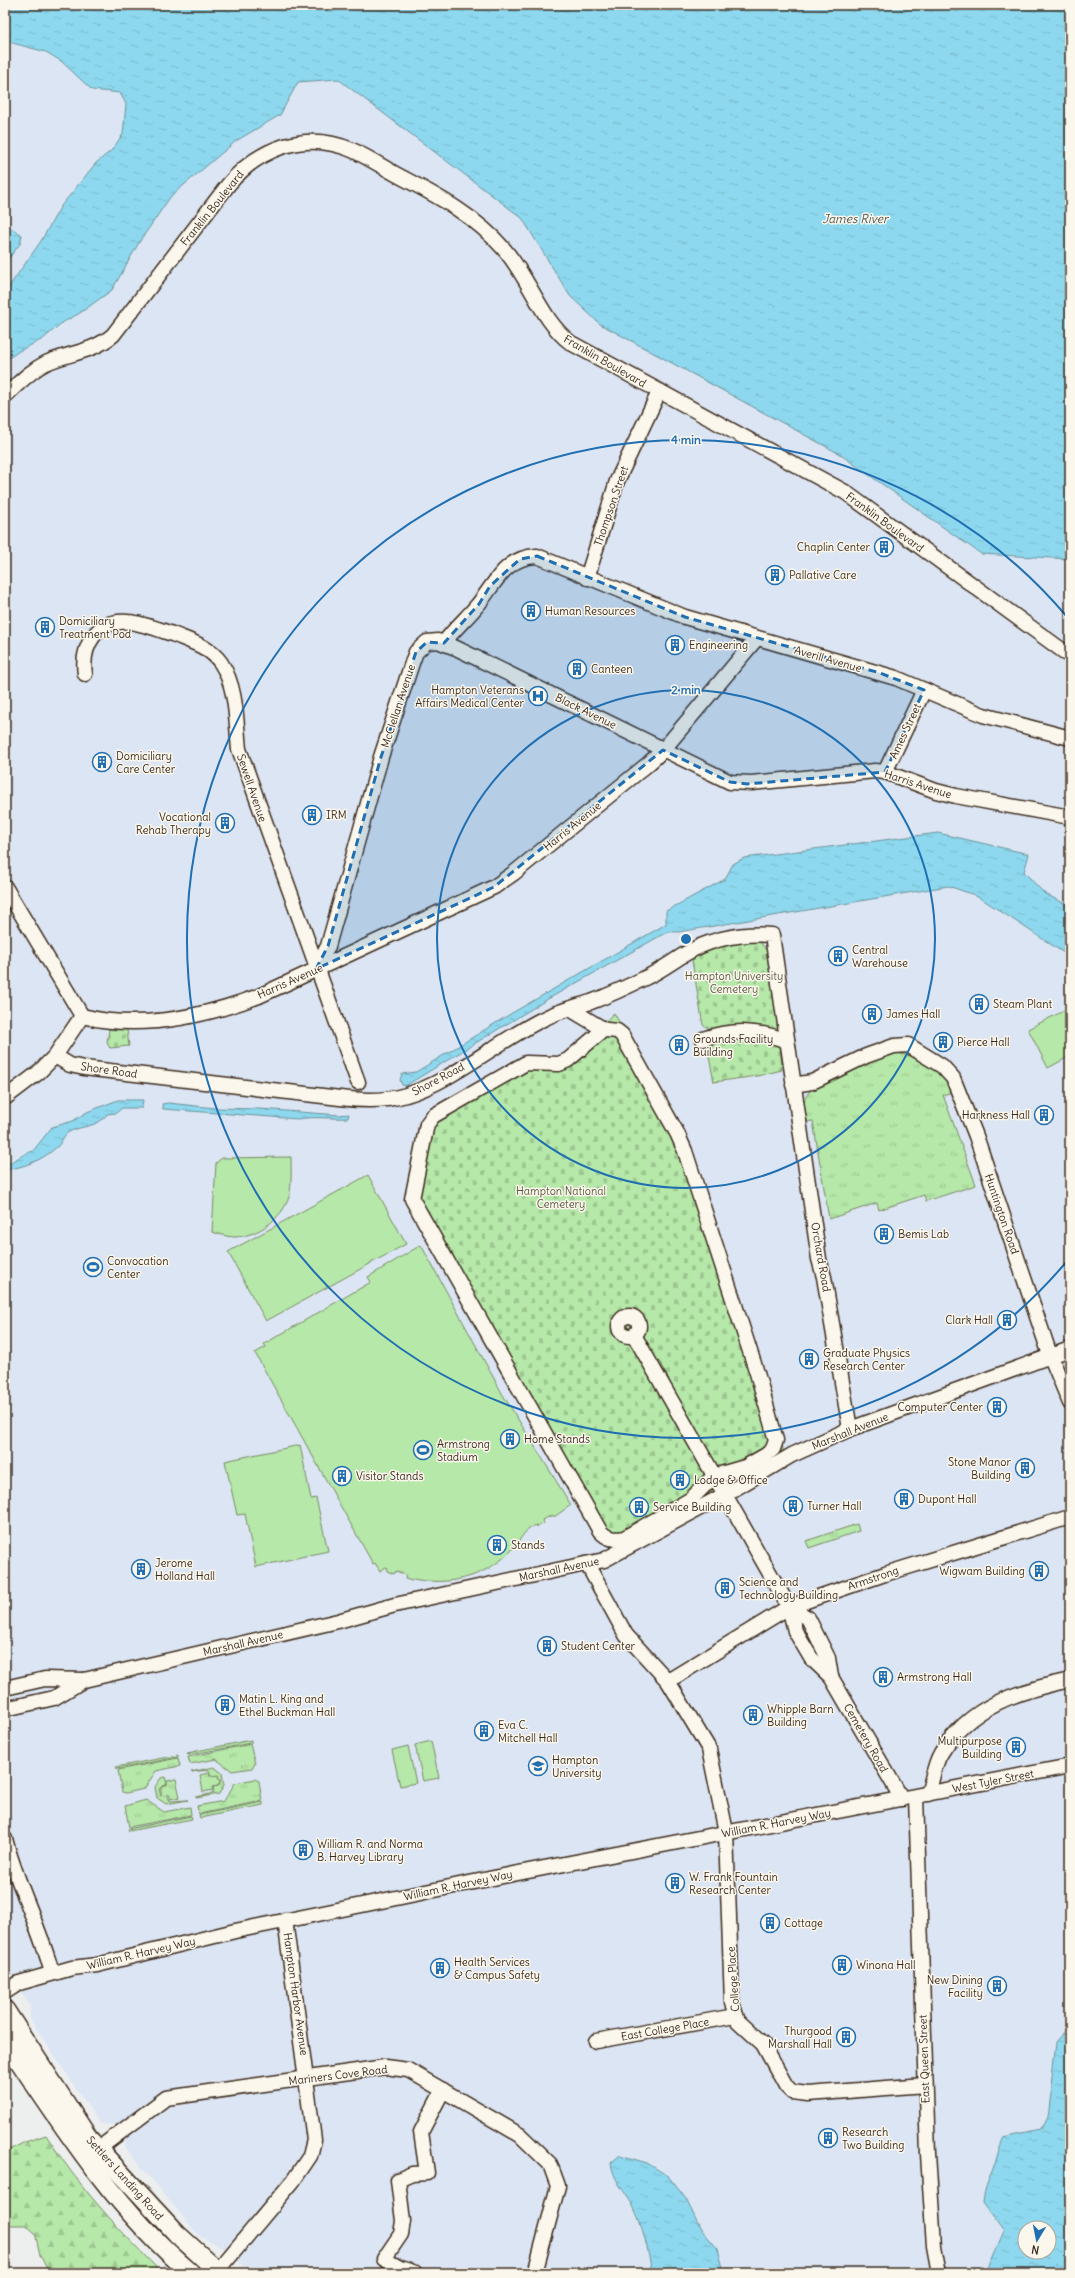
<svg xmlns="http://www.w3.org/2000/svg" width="1075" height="2278" viewBox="0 0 1075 2278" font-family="Delius,sans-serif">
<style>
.built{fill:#dce5f3}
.grass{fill:url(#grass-tufts);stroke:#788964}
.forest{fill:url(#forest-firs);stroke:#788964}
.cemetery{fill:url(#cemetery-stones);stroke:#788964}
.pitch{fill:#b5e8a9;stroke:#788964}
.water{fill:url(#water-ripples);stroke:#6c929b;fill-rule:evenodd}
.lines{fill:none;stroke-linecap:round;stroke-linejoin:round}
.minor-casing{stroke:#3b2a1e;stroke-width:17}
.major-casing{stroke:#3b2a1e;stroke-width:21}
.minor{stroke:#fbf7ec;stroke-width:14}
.major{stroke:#fbf7ec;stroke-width:18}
.marked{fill:#1f6fb2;fill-opacity:0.2;stroke:#1f6fb2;stroke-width:3;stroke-dasharray:8 5;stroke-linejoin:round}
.ring{fill:none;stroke:#1f6fb2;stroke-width:2}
.labels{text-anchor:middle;stroke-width:3;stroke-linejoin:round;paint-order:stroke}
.street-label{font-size:11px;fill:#3b2a1e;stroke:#fbf7ec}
.poi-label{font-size:11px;fill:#3b2a1e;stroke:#fbf7ec;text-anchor:start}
.park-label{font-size:11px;fill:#5a5a41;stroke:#fbf7ec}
.water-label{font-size:12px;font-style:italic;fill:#505652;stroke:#fbf7ec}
.centre{fill:#1f6fb2;stroke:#fbf7ec;stroke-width:2}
.ring-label{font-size:12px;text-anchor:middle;font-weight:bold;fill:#1f6fb2;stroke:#fbf7ec;stroke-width:3;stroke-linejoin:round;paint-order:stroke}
</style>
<defs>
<pattern id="grass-tufts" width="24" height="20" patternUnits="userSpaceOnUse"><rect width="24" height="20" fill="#b5e8a9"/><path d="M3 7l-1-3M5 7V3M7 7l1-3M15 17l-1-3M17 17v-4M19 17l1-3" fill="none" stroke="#9dc791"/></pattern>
<pattern id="forest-firs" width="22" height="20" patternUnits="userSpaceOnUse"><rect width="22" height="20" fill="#b5e8a9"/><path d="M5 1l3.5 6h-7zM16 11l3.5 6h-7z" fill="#9dc791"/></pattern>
<pattern id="cemetery-stones" width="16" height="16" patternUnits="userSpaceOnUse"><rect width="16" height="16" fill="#b5e8a9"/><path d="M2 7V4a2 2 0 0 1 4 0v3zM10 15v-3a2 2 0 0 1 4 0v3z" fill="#9dc791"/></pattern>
<pattern id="water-ripples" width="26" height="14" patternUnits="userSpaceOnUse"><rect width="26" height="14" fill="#8dd8ee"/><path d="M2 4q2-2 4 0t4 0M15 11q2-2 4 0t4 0" fill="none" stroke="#7bbacc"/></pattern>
</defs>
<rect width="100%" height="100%" fill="#edefef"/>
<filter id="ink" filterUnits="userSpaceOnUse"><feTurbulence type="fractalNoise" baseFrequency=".025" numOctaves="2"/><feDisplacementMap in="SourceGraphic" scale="8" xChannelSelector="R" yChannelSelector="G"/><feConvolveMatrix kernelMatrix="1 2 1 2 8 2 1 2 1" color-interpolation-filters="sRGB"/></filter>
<g filter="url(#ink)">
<g class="built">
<path d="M5 41 46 52 61 61 92 90 120 93 126 103 123 134 112 150 96 163 61 206 41 241 7 289H5V263L19 244 14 229 5 228Z"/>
<path d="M338 79 522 218 570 296 600 324 838 453 981 554 1070 559V906L1045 894 1024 872 1029 854 938 833 733 864 725 879 666 911 667 931 672 934 948 886 972 894 985 901 1070 957V2026L1056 2042 1047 2117 1041 2129 1003 2137 999 2156 985 2189 992 2217 1004 2231 986 2273H720L722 2264 718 2249 700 2228 686 2199 612 2172 632 2206 647 2243 652 2273H251L224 2248 200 2237 125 2148 123 2137 113 2125 100 2124 30 2019V2004L5 1974V361L19 351 43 339 95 301 124 270 140 241 171 196 236 141 280 115 298 82Z"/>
</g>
<g class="grass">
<path d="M891 1053C918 1054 941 1067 952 1092L943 1095 976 1185 926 1201 924 1195 879 1210 877 1203 829 1219 813 1121 803 1122C803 1112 802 1100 809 1092 821 1077 872 1061 891 1053Z"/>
<path d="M857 1524 859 1531 809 1548 806 1541Z"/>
<path d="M251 1740V1743L188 1755 187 1753Z"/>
<path d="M250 1744 255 1764 252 1768 232 1771 216 1759 190 1764 188 1757Z"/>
<path d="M178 1755V1757L117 1769 116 1767Z"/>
<path d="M178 1758 180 1766 156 1771 144 1789 126 1793 122 1792 118 1770Z"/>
<path d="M214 1767 222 1773 224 1785 219 1794 196 1798V1797L214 1793 213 1787 218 1786 212 1787 213 1790 203 1792 200 1775 209 1773 210 1776H217L220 1781 218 1786 221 1780 218 1775 211 1776 209 1770 191 1772Z"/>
<path d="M165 1777 167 1784 159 1789 161 1796V1787L167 1785V1781L176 1779 180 1797 170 1799V1795H167L170 1801 188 1800 166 1804 157 1798 155 1787 161 1778Z"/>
<path d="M255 1779 259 1781 262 1801 199 1814 197 1806 224 1801 235 1783Z"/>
<path d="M146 1800 164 1812 190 1807 191 1815 129 1827 125 1806Z"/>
<path d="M263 1802V1805L200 1818 199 1815Z"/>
<path d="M191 1816 192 1819 129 1831 128 1829Z"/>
</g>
<path class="forest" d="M46 2135C77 2185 120 2231 162 2273H49L40 2255 35 2233 26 2225H5V2152L25 2142Z"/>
<g class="cemetery">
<path d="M731 941H759L771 956 779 1035 713 1031 703 1025 692 961 698 954Z"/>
<path d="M614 1013 672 1115 720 1249 785 1455 616 1550 604 1543 406 1199 424 1117 528 1059 567 1058Z"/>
<path d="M109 1029 127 1030 129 1046 110 1048 107 1043Z"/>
<path d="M748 1035 780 1044 782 1070 757 1076 714 1082 706 1041Z"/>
</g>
<g class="pitch">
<path d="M1069 1008 1070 1056 1048 1068 1028 1029Z"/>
<path d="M291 1157C291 1170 292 1184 289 1197 282 1219 258 1236 235 1237 227 1237 219 1234 212 1232L216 1163 222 1158Z"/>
<path d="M368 1175 406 1244 266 1321 228 1252Z"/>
<path d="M421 1245 503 1395 571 1505 554 1517 553 1515 542 1520 544 1523 537 1527 536 1525C522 1531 520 1542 509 1553 483 1578 448 1586 413 1579L412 1581 405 1579 406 1575 396 1571 394 1574 387 1571 388 1568 386 1567 380 1571 375 1563 373 1564 255 1353 266 1347 264 1344 371 1282 368 1277Z"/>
<path d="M300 1445 311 1499 316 1498 328 1551 256 1567 245 1514 237 1515 225 1461Z"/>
<path d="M431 1741 439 1778 423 1781 415 1745Z"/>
<path d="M408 1746 416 1783 400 1786 392 1750Z"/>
</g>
<g class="water">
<path d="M5 5H1070V559L981 554 838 453 600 324 570 296 522 218 338 79 298 82 280 115 236 141 171 196 140 241 112 290 80 313 62 323 43 339 19 351 5 361V289L8 288 41 241 61 206 96 163 112 150 123 134 126 104 120 93 92 90 61 61 46 52 5 41Z"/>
<path d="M5 228 13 229 22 235 20 244 5 263Z"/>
<path d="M938 833 1029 854 1024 872 1045 894 1070 906V957L985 901 972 894 948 886 679 932H667L548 999 405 1086 402 1085 400 1080 402 1074 416 1072 512 1013 666 924V911L725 879 733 864 744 858Z"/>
<path d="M118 1100H143L142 1108H122L116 1113 107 1114C98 1128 82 1125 69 1132 64 1134 62 1142 58 1146 43 1160 25 1167 5 1170V1164C15 1162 21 1154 33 1151L52 1127 73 1121 87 1112Z"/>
<path d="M168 1103 215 1108 260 1109 339 1115 349 1114 348 1118C331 1119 315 1116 298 1119L163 1109 162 1104Z"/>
<path d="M1070 2026V2273H986L1004 2231 983 2202C986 2179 998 2160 1003 2137L1041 2129 1047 2117 1056 2042ZM1025 2228H1049V2252H1025Z"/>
<path d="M620 2155 647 2163 668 2176 686 2199 700 2228 718 2249 722 2264 720 2273H652C648 2249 643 2226 632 2204 624 2191 613 2179 611 2163Z"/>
</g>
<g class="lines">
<g class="minor-casing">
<g id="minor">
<path d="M5 396C18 384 30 371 46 363 69 353 93 352 113 335L228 185C259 148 305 130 352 150 370 158 387 170 405 179 441 198 476 217 503 248 530 278 541 321 571 343L845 492 1070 656"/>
<path d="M587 578 617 481 659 392"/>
<path d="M444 643C453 630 465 620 475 608 494 587 503 557 537 556L685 617 896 678 983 715 1070 738"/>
<path d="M85 674C81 647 96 619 128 622 143 623 160 630 175 635 192 642 210 647 221 663 237 688 236 721 239 749L358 1082"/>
<path d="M885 772 924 690"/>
<path d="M5 887 82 1016"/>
<path d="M316 969 328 946 381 757 413 660 416 652 427 642 438 641 456 648 730 782 751 783 875 771 885 772 936 791 956 796 1070 817"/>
<path d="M570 1009 605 1030"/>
<path d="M82 1016C141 1031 203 1017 259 996L494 887 514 873 648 764 663 750 757 638"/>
<path d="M607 1030 617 1031 622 1035 677 1133 685 1151 757 1373 776 1440 773 1449 766 1455 745 1467 714 1476 691 1499 624 1538C614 1540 607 1539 600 1531L412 1199 427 1124 433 1116 526 1063 559 1064 568 1060 602 1031Z"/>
<path d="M703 1039C733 1029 758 1030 787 1041"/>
<path d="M55 1056 70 1065 84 1068 340 1098C362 1101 384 1102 406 1095 452 1082 499 1040 543 1019 558 1011 575 1007 591 1002 610 995 629 986 647 977 660 971 672 962 685 954 712 938 742 933 772 935L819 1259 824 1277 850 1429"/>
<path d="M793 1085 812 1082 866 1056 894 1046 908 1045 942 1066 953 1078 976 1136 1050 1355 1070 1403"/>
<path d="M5 1098 38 1073 55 1056 82 1016"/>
<circle cx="629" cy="1326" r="10"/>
<path d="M634 1335 789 1607 795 1631 811 1658 831 1677 902 1799"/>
<path d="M587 1564 626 1635 668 1681 709 1749 726 1832 732 2003 738 2021 763 2044 786 2086 792 2092 808 2094 925 2085"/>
<path d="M789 1607 808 1618 828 1658 831 1677"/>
<path d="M668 1681 789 1607 885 1574 1070 1517"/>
<path d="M5 1688 45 1679 84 1680 338 1621 395 1605 604 1560 724 1495 792 1455 850 1429 1070 1349"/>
<path d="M5 1709 54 1698 84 1680"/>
<path d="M928 1794C932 1782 934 1764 941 1753 970 1705 1019 1691 1070 1680"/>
<path d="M916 1797 928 2154 934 2246 939 2273"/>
<path d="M5 1839C17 1885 40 1927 52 1973"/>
<path d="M5 1992 19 1983 72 1968 97 1965 235 1931 513 1874 1070 1766"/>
<path d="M596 2041 735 2016"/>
<path d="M98 2149 166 2098 385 2067 408 2070 520 2135 550 2164 558 2186 535 2273"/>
<path d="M216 2273 293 2181 310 2156 314 2140 285 1920"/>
<path d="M416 2273 400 2268 384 2259 401 2234 403 2221 398 2180 412 2174 427 2173 421 2132 443 2090"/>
</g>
</g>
<g class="major-casing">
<g id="major">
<path d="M5 2010 89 2139 177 2234 220 2273"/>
<path d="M5 2040C60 2122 114 2208 191 2273"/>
</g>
</g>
<use href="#minor" class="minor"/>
<use href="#major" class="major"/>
</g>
</g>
<path class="marked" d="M537 556 685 617 880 673 924 690 885 772 747 784 730 782 663 750 494 887 316 969 328 946 381 757 416 652 427 642 444 643 479 604 490 586 520 559Z"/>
<g class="ring">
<circle cx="686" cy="939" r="249"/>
<path d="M1068 1260A499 499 0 1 1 1068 618"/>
</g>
<defs>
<g id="building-ring" transform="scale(1)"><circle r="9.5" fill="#fbf7ec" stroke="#1f6fb2" stroke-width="1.5"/><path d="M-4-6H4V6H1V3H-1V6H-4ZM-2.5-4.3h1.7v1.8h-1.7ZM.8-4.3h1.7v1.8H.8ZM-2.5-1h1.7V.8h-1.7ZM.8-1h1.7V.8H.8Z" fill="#1f6fb2"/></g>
<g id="hospital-ring" transform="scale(1)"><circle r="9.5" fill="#fbf7ec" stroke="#1f6fb2" stroke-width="1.5"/><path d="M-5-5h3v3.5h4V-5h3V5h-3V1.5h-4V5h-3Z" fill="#1f6fb2"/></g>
<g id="stadium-ring" transform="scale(1)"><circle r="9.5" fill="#fbf7ec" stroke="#1f6fb2" stroke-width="1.5"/><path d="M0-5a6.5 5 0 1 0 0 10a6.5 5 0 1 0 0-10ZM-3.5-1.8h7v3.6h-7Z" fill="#1f6fb2"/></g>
<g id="university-ring" transform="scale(1)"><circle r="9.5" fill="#fbf7ec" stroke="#1f6fb2" stroke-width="1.5"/><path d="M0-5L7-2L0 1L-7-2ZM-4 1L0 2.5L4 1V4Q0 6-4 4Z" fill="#1f6fb2"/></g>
</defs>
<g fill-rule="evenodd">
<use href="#building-ring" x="884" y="547"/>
<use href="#building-ring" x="775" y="575"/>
<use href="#building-ring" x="531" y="611"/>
<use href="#building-ring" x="45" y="627"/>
<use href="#building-ring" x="675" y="645"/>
<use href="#building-ring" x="577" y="669"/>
<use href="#hospital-ring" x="538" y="696"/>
<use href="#building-ring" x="102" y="762"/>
<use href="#building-ring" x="312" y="815"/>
<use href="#building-ring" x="225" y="823"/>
<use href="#building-ring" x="838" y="956"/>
<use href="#building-ring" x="979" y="1004"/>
<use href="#building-ring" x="872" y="1014"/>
<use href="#building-ring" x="943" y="1042"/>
<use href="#building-ring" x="679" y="1045"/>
<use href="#building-ring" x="1044" y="1115"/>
<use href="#building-ring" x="884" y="1234"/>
<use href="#stadium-ring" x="93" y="1267"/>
<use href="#building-ring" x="1007" y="1320"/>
<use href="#building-ring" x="809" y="1359"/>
<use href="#building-ring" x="997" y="1407"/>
<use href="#building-ring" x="510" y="1439"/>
<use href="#stadium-ring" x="423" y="1450"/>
<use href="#building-ring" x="1025" y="1468"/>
<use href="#building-ring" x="342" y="1476"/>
<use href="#building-ring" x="680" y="1480"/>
<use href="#building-ring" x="904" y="1499"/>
<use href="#building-ring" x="793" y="1506"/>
<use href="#building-ring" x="639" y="1507"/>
<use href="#building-ring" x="497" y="1545"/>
<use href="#building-ring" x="141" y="1569"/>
<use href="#building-ring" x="1039" y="1571"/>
<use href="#building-ring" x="725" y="1588"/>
<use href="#building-ring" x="547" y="1646"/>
<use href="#building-ring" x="883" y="1677"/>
<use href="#building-ring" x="225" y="1705"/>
<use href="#building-ring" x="753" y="1715"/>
<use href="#building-ring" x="484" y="1731"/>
<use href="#building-ring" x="1016" y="1747"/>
<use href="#university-ring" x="538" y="1766"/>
<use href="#building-ring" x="303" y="1850"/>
<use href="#building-ring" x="675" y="1883"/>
<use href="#building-ring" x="770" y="1923"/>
<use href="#building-ring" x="842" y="1965"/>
<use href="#building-ring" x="440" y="1968"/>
<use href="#building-ring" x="997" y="1986"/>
<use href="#building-ring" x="846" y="2037"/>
<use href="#building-ring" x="828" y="2138"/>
</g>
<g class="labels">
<g class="street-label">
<text transform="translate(212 208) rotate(-51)" y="4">Franklin Boulevard</text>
<text transform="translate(605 361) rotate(30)" y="4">Franklin Boulevard</text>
<text transform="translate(611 506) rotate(-71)" y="4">Thompson Street</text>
<text transform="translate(885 522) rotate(36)" y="4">Franklin Boulevard</text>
<text transform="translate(828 659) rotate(16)" y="4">Averill Avenue</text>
<text transform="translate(398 706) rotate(-72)" y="4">McClellan Avenue</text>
<text transform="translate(586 711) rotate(26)" y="4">Black Avenue</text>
<text transform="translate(905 731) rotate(-65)" y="4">Ames Street</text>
<text transform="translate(918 784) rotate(18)" y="4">Harris Avenue</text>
<text transform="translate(252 788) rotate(71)" y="4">Sewell Avenue</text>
<text transform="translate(572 826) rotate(-39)" y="4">Harris Avenue</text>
<text transform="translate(290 981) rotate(-24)" y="4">Harris Avenue</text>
<text transform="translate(109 1070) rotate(8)" y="4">Shore Road</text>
<text transform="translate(438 1079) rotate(-28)" y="4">Shore Road</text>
<text transform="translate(1002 1214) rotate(71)" y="4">Huntington Road</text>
<text transform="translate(821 1257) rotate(80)" y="4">Orchard Road</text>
<text transform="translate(850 1431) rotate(-22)" y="4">Marshall Avenue</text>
<text transform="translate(559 1569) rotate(-12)" y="4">Marshall Avenue</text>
<text transform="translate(873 1578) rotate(-19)" y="4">Armstrong</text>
<text transform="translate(243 1643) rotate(-13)" y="4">Marshall Avenue</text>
<text transform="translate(866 1738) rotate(60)" y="4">Cemetery Road</text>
<text transform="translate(993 1781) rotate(-11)" y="4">West Tyler Street</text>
<text transform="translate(776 1823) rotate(-11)" y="4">William R. Harvey Way</text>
<text transform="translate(458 1885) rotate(-12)" y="4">William R. Harvey Way</text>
<text transform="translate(141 1953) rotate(-13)" y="4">William R. Harvey Way</text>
<text transform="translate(733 1979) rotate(-94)" y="4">College Place</text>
<text transform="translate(296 1994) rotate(82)" y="4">Hampton Harbor Avenue</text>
<text transform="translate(665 2029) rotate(-10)" y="4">East College Place</text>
<text transform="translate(924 2059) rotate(-92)" y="4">East Queen Street</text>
<text transform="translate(338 2075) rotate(-7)" y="4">Mariners Cove Road</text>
<text transform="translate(125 2178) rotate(48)" y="4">Settlers Landing Road</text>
</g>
<g class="poi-label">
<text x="870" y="551" text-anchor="end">Chaplin Center</text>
<text x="789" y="579">Pallative Care</text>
<text x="545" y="615">Human Resources</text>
<text x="59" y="625">Domiciliary<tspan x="59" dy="13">Treatment Pod</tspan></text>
<text x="689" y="649">Engineering</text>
<text x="591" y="673">Canteen</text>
<text x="524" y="694" text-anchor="end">Hampton Veterans<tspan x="524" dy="13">Affairs Medical Center</tspan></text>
<text x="116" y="760">Domiciliary<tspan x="116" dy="13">Care Center</tspan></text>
<text x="326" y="819">IRM</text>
<text x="211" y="821" text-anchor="end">Vocational<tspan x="211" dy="13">Rehab Therapy</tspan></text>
<text x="852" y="954">Central<tspan x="852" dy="13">Warehouse</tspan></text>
<text x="993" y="1008">Steam Plant</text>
<text x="886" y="1018">James Hall</text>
<text x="693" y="1043">Grounds Facility<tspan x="693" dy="13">Building</tspan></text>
<text x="957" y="1046">Pierce Hall</text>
<text x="1030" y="1119" text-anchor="end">Harkness Hall</text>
<text x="898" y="1238">Bemis Lab</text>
<text x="107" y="1265">Convocation<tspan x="107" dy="13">Center</tspan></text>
<text x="993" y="1324" text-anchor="end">Clark Hall</text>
<text x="823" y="1357">Graduate Physics<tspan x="823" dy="13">Research Center</tspan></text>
<text x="983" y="1411" text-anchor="end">Computer Center</text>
<text x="524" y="1443">Home Stands</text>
<text x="437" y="1448">Armstrong<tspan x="437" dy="13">Stadium</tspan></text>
<text x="1011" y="1466" text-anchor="end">Stone Manor<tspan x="1011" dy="13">Building</tspan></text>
<text x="356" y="1480">Visitor Stands</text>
<text x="694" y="1484">Lodge &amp; Office</text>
<text x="918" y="1503">Dupont Hall</text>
<text x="807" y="1510">Turner Hall</text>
<text x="653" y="1511">Service Building</text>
<text x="511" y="1549">Stands</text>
<text x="155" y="1567">Jerome<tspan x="155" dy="13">Holland Hall</tspan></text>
<text x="1025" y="1575" text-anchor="end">Wigwam Building</text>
<text x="739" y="1586">Science and<tspan x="739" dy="13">Technology Building</tspan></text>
<text x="561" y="1650">Student Center</text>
<text x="897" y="1681">Armstrong Hall</text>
<text x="239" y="1703">Matin L. King and<tspan x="239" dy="13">Ethel Buckman Hall</tspan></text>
<text x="767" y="1713">Whipple Barn<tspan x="767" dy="13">Building</tspan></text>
<text x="498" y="1729">Eva C.<tspan x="498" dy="13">Mitchell Hall</tspan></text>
<text x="1002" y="1745" text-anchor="end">Multipurpose<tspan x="1002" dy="13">Building</tspan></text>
<text x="552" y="1764">Hampton<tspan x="552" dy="13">University</tspan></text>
<text x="317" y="1848">William R. and Norma<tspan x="317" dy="13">B. Harvey Library</tspan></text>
<text x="689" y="1881">W. Frank Fountain<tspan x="689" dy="13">Research Center</tspan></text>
<text x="784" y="1927">Cottage</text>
<text x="454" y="1966">Health Services<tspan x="454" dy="13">&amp; Campus Safety</tspan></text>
<text x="856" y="1969">Winona Hall</text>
<text x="983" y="1984" text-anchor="end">New Dining<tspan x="983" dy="13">Facility</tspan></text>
<text x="832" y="2035" text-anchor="end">Thurgood<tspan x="832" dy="13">Marshall Hall</tspan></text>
<text x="842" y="2136">Research<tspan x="842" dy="13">Two Building</tspan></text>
</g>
<g class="park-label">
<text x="734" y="980">Hampton University<tspan x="734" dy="13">Cemetery</tspan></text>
<text x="561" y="1195">Hampton National<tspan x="561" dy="13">Cemetery</tspan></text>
</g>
<g class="water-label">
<text x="855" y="223">James River</text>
</g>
</g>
<circle cx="686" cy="939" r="6" class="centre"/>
<g class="ring-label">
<text x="686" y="444">4 min</text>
<text x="686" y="694">2 min</text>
</g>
<rect width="1075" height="2278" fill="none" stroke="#fbf7ec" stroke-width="20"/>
<rect x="10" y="10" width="1055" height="2258" fill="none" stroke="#3b2a1e" stroke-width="1.5" filter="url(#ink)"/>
<g transform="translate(1037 2240) rotate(190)"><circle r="19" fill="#fbf7ec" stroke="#aea59a"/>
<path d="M0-3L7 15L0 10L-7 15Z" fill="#1f6fb2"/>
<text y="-6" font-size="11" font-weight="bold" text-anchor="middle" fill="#3b2a1e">N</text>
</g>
</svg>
